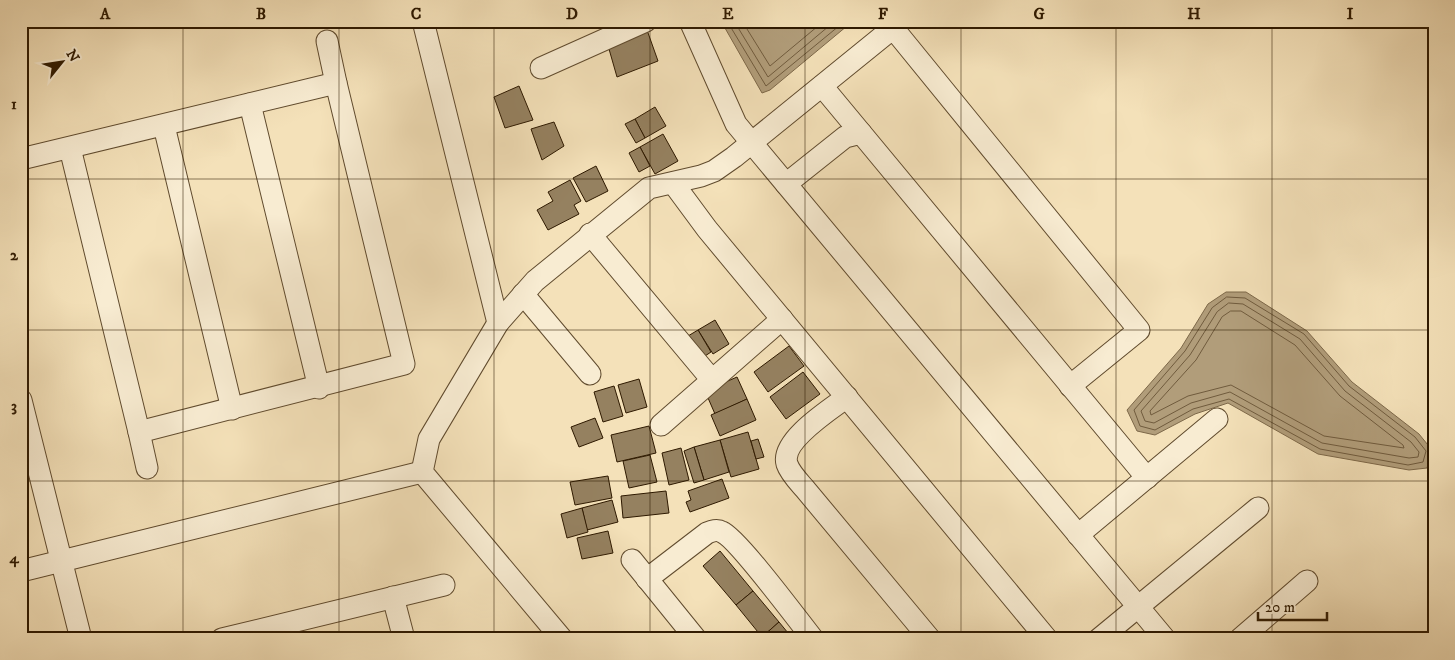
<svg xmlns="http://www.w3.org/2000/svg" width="1455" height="660" viewBox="0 0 1455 660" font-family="'IM FELL DW Pica',serif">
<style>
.water{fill:#b19d7a;stroke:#7d6849}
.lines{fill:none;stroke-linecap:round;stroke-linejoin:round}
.shore{stroke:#705b3d;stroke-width:1}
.building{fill:#958160;stroke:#2e1900}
.minor-casing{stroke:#604b2e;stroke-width:23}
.minor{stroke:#f8ecd2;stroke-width:21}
.grid{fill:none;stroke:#2e1900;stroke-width:1;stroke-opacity:0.55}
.neatline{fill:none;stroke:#2e1900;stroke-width:2}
.grid-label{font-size:16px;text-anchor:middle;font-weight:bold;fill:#2e1900}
</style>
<rect width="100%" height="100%" fill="#f4e1b9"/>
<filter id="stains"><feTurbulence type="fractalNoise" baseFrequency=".004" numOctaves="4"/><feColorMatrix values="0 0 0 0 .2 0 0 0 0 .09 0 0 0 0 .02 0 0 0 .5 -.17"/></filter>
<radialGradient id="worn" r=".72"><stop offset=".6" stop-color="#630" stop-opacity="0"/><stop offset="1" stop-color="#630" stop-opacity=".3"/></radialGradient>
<g class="water">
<path d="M721 21H853L770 90 762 93Z"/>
<path d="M1226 292H1246L1307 331 1352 382 1419 434 1432 450 1427 468 1409 470 1318 454 1228 403 1195 414 1155 435 1137 431 1127 410 1181 348 1208 304Z"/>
</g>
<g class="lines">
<g class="shore">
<path d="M727 21 766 86 845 21"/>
<path d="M734 21 768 77 835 21"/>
<path d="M742 21 770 66 824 21"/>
<path d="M1227 297 1245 298 1304 334 1349 386 1415 437 1426 451 1423 462 1408 465 1320 449 1229 399 1193 409 1155 430 1140 426 1134 410 1185 351 1212 308Z"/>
<path d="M1229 303 1243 304 1300 339 1345 391 1411 442 1419 452 1418 457 1409 458 1322 443 1230 392 1191 403 1154 423 1145 421 1141 411 1190 355 1217 312Z"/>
<path d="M1231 311H1241L1295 345 1340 396 1403 445 1404 448 1324 436 1231 385 1188 396 1151 415 1150 411 1196 360 1222 317Z"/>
</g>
</g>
<g class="building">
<path d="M647 30 658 61 617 77 607 42Z"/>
<path d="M519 86 533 120 505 128 494 97Z"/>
<path d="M655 107 666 126 645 138 635 119Z"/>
<path d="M635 119 645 138 636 143 625 124Z"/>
<path d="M554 122 564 146 542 160 531 129Z"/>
<path d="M663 134 678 161 655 174 640 147Z"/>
<path d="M640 147 650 166 639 172 629 153Z"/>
<path d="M596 166 608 191 586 202 573 178Z"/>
<path d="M570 180 581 201 574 205 579 214 548 230 537 210 553 201 548 192Z"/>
<path d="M715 320 729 344 713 354 698 330Z"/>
<path d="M698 330 711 352 702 358 688 336Z"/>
<path d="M789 346 804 366 768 392 754 372Z"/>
<path d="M803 372 820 394 786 419 770 397Z"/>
<path d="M737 377 747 399 715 414 705 391Z"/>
<path d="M639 379 647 407 626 413 618 385Z"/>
<path d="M614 386 623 416 603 422 594 392Z"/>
<path d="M747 399 756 420 720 436 711 415Z"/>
<path d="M595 418 603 438 579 447 571 427Z"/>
<path d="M649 426 656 453 617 462 611 435Z"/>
<path d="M748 432 759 469 731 477 720 440Z"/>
<path d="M758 439 764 457 756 459 751 441Z"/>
<path d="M720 440 729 472 704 480 694 447Z"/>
<path d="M694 447 704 480 694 483 684 451Z"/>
<path d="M681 448 689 480 669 485 662 453Z"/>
<path d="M650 455 657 482 629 488 623 461Z"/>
<path d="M608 476 612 498 575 505 570 482Z"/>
<path d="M722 479 729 498 690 512 686 502 691 500 688 491Z"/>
<path d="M666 491 669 513 623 518 621 496Z"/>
<path d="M612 500 618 522 587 530 582 508Z"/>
<path d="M582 508 588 532 567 538 561 514Z"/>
<path d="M608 531 613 553 582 559 577 538Z"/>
<path d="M720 551 753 591 736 605 703 566Z"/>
<path d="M753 591 779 622 762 637 736 605Z"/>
<path d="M779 622 793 639H763L762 637Z"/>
</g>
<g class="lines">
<g class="minor-casing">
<g id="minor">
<path d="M423 21 498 323"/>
<path d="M690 21 736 124 1165 639"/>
<path d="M327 41 336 83"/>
<path d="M541 68 646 21"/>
<path d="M822 86 861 133"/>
<path d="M250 104 319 388"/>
<path d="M164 126 232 409"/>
<path d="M70 148 139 432"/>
<path d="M21 159 336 83 404 364 139 432 147 468"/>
<path d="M673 183 707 229 1047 639"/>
<path d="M786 184 845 137 861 133 1147 478"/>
<path d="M590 234 712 380"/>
<path d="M523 294 590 374"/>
<path d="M847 397C831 409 780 441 787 464 790 473 799 482 805 489L930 639"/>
<path d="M21 400 81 639"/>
<path d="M661 425 782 319"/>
<path d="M1078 535 1217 419"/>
<path d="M632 560 696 639"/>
<path d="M21 571 422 472"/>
<path d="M647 579 707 533C712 531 717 529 722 532 737 538 798 620 813 639"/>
<path d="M393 597 404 639"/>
<path d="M222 639 444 585"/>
<path d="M562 639 422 472 429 439 498 323 535 281 649 188 701 176 714 171 734 157 893 28 1139 330 1070 386"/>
<path d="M1099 639 1258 508"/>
<path d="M1240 639 1307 581"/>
</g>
</g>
<use href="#minor" class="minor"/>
</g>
<path class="grid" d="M183 21V639M339 21V639M494 21V639M650 21V639M805 21V639M961 21V639M1116 21V639M1272 21V639M21 179H1434M21 330H1434M21 481H1434"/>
<rect width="1455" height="660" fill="none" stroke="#f4e1b9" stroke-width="55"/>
<g transform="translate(62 62) rotate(60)" stroke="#f8ecd2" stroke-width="4" paint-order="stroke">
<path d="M0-4L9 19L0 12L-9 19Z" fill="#2e1900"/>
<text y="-8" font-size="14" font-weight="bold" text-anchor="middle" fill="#2e1900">N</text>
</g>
<path d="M1258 612v8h69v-8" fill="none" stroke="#2e1900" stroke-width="2.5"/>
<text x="1265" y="612" font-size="15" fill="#2e1900" stroke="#f8ecd2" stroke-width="4" paint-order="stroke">20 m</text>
<rect x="28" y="28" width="1400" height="604" class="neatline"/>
<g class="grid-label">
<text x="105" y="19">A</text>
<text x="261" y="19">B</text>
<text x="416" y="19">C</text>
<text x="572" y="19">D</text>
<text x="728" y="19">E</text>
<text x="883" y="19">F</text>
<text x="1039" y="19">G</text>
<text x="1194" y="19">H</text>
<text x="1350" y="19">I</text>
<text x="14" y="109">1</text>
<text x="14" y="260">2</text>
<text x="14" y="411">3</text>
<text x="14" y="563">4</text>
</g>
<rect width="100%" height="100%" filter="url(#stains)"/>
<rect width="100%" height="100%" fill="url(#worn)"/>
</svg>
